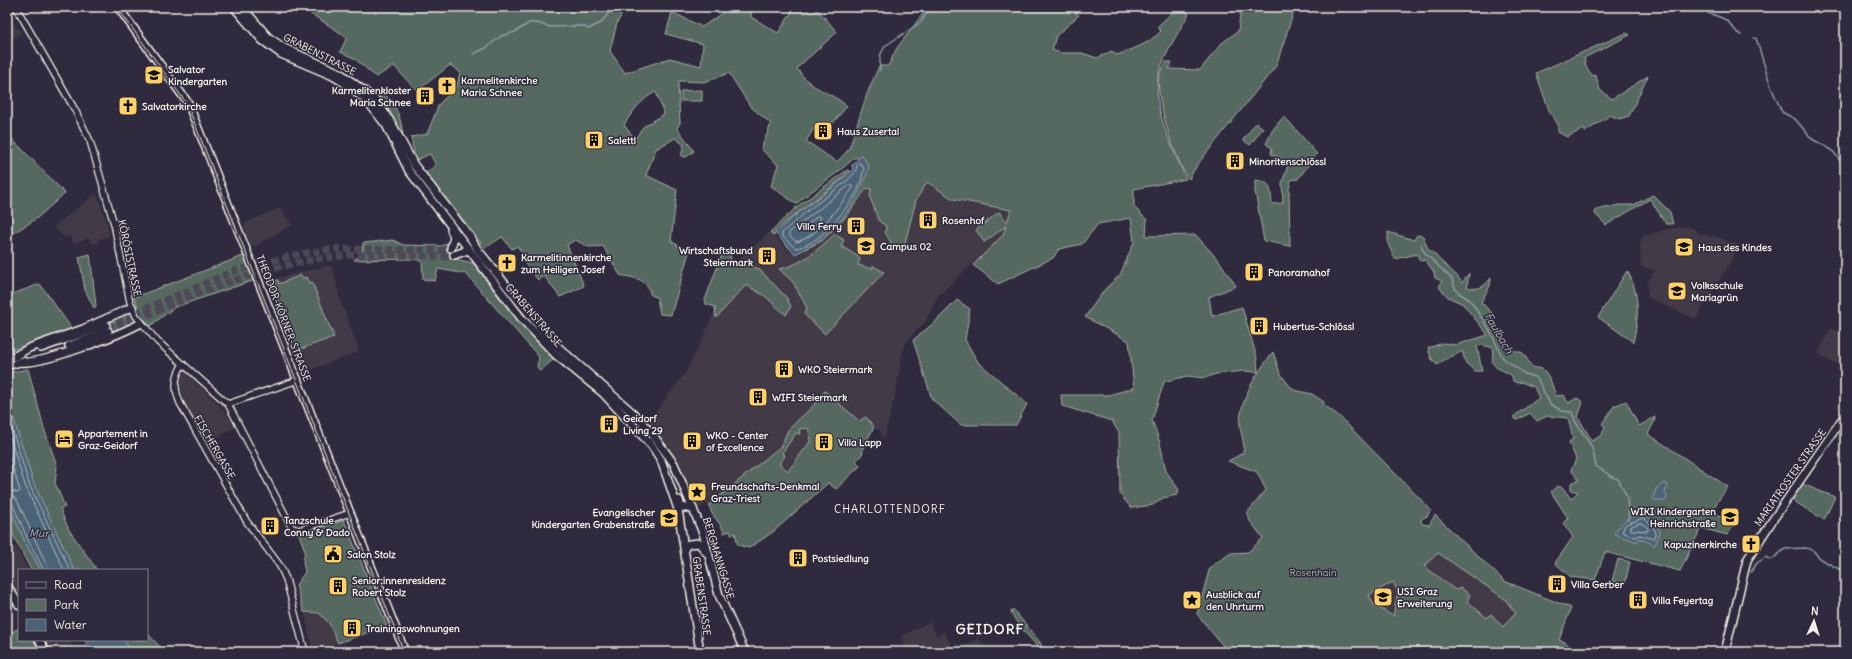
<svg xmlns="http://www.w3.org/2000/svg" width="1852" height="659" viewBox="0 0 1852 659" font-family="Delius,sans-serif">
<style>
.built{fill:#433a47}
.green{fill:#576961;stroke:#a6ada4;fill-rule:evenodd}
.water{fill:#4c6377;stroke:#8f9ca4}
.lines{fill:none;stroke-linecap:round;stroke-linejoin:round}
.shore{stroke:#b1b8bb;stroke-width:1}
.stream{stroke:#8f9ca4;stroke-width:1.5}
.major-tunnel{stroke:#4d4857;stroke-width:7;stroke-dasharray:7 3.5;stroke-linecap:butt}
.minor-casing{stroke:#f4f1e8;stroke-width:8}
.major-casing{stroke:#f4f1e8;stroke-width:10}
.minor{stroke:#2f2a3d;stroke-width:5.5}
.major{stroke:#2f2a3d;stroke-width:7}
.tram{stroke:#f4f1e8;stroke-width:1}
.labels{text-anchor:middle;stroke-width:3;stroke-linejoin:round;paint-order:stroke}
.street-label{font-size:10px;fill:#f4f1e8;stroke:#2f2a3d}
.poi-label{font-size:10px;font-weight:bold;fill:#f4f1e8;stroke:#2f2a3d;text-anchor:start}
.park-label{font-size:10px;fill:#adb4ab;stroke:#2f2a3d}
.water-label{font-size:11px;font-style:italic;fill:#b1b8bb;stroke:#2f2a3d}
.neighbourhood-label{font-size:11px;letter-spacing:1px;fill:#f4f1e8;stroke:#2f2a3d}
.district-label{font-size:14px;font-weight:bold;letter-spacing:1px;fill:#f4f1e8;stroke:#2f2a3d}
</style>
<rect width="100%" height="100%" fill="#2f2a3d"/>
<filter id="ink" filterUnits="userSpaceOnUse"><feTurbulence type="fractalNoise" baseFrequency=".025" numOctaves="2"/><feDisplacementMap in="SourceGraphic" scale="8" xChannelSelector="R" yChannelSelector="G"/><feConvolveMatrix kernelMatrix="1 2 1 2 8 2 1 2 1" color-interpolation-filters="sRGB"/></filter>
<g filter="url(#ink)">
<g class="built">
<path d="M7 15 21 33 7 42Z"/>
<path d="M927 182 953 199 1011 210 1003 235 937 297 926 321 906 342 903 350 895 395 884 439 880 431 874 427 862 450 863 453 856 461 860 466 836 489 828 483 773 532 749 548 738 545 735 533 731 534 730 531 724 533 720 523 711 514 709 505 705 504 699 509 674 456 659 434 647 423 686 372 703 338 733 266 740 262 743 255 770 232 795 256 811 248 822 241 844 219 852 206 865 193 867 187 871 189 870 197 878 219 880 222 886 226 885 232 895 250 904 246 916 200Z"/>
<path d="M97 194 107 223 109 237 98 239 99 242 93 244 89 238 74 244 71 236 65 237 53 227 89 199 90 196Z"/>
<path d="M280 208 292 225 253 247 250 245 244 228 245 223Z"/>
<path d="M1686 226 1694 228 1700 234 1717 237 1740 246 1696 319 1648 298 1647 283 1655 271 1641 266 1640 242 1644 236 1667 229Z"/>
<path d="M327 266 331 267 334 273 339 297 359 350 358 352 302 373 266 281Z"/>
<path d="M1831 328 1845 335V367L1829 361 1818 353Z"/>
<path d="M185 372 223 409 235 427 232 429 207 443 182 398 180 383 182 373Z"/>
<path d="M7 545 16 547 28 570H19V595L7 574Z"/>
<path d="M1438 553 1505 599 1537 640 1431 603 1424 565Z"/>
<path d="M1393 582 1398 592 1393 616 1374 605 1369 595Z"/>
<path d="M304 612 319 613 329 623 338 643 314 651 312 648Z"/>
<path d="M930 622 937 636 944 631 954 652H908L901 636Z"/>
<path d="M978 638 988 652H955Z"/>
<path d="M45 640H69L76 652H52Z"/>
</g>
<g class="green">
<path d="M300 7H626L617 23 610 51 625 73 670 58 701 66 703 44 666 34 672 12 702 27 725 11 735 13V7H752L751 17 778 33 795 7H804L811 13 818 10 837 32 797 68C811 91 828 90 847 106L833 123 830 125 818 122 806 141 837 162 849 149 867 94 879 66H888L897 48 928 7H1070L1079 15 1056 36 1052 50 1061 53H1082L1097 58 1112 51 1117 55C1133 49 1149 44 1161 31L1157 27 1178 7 1189 14C1181 27 1160 63 1158 77 1153 112 1173 148 1186 179L1134 189V207L1147 220 1146 236 1196 235 1220 262 1236 286 1209 297 1212 316 1242 307 1257 358 1258 372 1244 371 1216 374 1205 378 1187 376 1164 382 1152 420 1160 443 1166 471 1179 490 1177 495 1163 498 1153 505 1131 508 1120 494 1119 433 1112 421 1062 406 1061 395H1108L1134 388 1129 341 1085 317 1105 289 1120 275 1134 242 1131 218 1098 224 1082 244 1059 249 1053 258 998 284 973 265 1003 235 1006 226 984 242 976 230 999 212 1007 222 1011 210 953 199 927 182 916 200 904 247 895 250 885 232 886 226 880 222 878 219 870 197 871 189 867 188 844 219 822 241 795 254 776 234C799 209 830 193 853 169L852 165 858 159 855 157C837 175 815 187 796 204L771 186 778 165 761 149 771 124 750 106 729 73 704 82 678 81 680 123 677 128 694 151 686 157 681 156 684 145 675 138 656 149 646 175 677 190 671 241 689 252 671 315 660 314 657 298 650 294C648 278 633 278 620 275L603 246 589 247 575 240 567 245 584 286 560 297 544 276 538 280 523 261 526 258 517 246 512 249 502 237 485 248 426 173 436 165 430 154 417 160 414 154 411 137 427 134 439 104 457 86 460 72 450 65 417 91 394 66 376 77 354 58 340 52 347 37ZM656 92 664 114 643 127 635 139 624 125C632 112 642 98 656 92Z"/>
<path d="M1241 7H1298L1294 11 1276 66 1197 165 1189 179C1175 161 1155 98 1159 76 1160 72 1164 66 1166 62H1172L1169 69 1200 70 1222 43 1238 31Z"/>
<path d="M1626 33 1630 35 1584 58 1586 67 1592 75 1596 76 1600 90 1612 99 1648 76 1629 116 1619 119 1610 115 1585 132 1584 129 1567 137 1558 132V124L1550 113 1536 73Z"/>
<path d="M702 90V101H681V91Z"/>
<path d="M380 91C396 101 403 122 403 140L387 106 375 93Z"/>
<path d="M1284 116 1317 154 1298 179 1291 180 1289 189 1290 246 1264 241 1255 191V180C1273 182 1270 188 1272 204L1283 203 1282 183 1289 162 1271 154 1272 148 1266 144 1272 131Z"/>
<path d="M1256 123 1263 128 1250 145 1243 140Z"/>
<path d="M7 134 65 193 36 219 7 237Z"/>
<path d="M847 170 849 171C828 193 799 209 776 231L774 236 770 232 798 206Z"/>
<path d="M1653 195 1670 212 1673 224H1666L1650 199 1606 225 1595 214 1596 210 1619 205H1633Z"/>
<path d="M1388 232 1414 240 1417 235 1423 236 1428 249C1435 253 1438 259 1444 264 1451 271 1457 274 1462 283L1469 273 1467 287C1479 290 1483 288 1491 278L1490 286 1481 302 1493 314 1489 321C1501 342 1498 346 1523 353L1532 367 1543 369 1550 379 1556 396 1564 395 1568 403 1577 398 1583 402 1578 417 1592 441 1602 435 1605 426 1602 424 1614 406 1626 401 1639 426 1655 417 1654 422 1648 434 1728 487 1711 511 1731 523 1733 526 1727 535 1701 528 1680 571 1605 552 1595 580 1571 577 1555 563 1573 537 1563 523 1568 518 1551 492 1557 486 1563 488 1571 499 1578 492 1571 490V483L1579 480 1571 470 1576 459 1569 442 1573 439 1568 418 1547 416 1537 421 1530 413 1517 420 1513 417 1539 398 1534 387 1521 382 1517 383 1513 381 1512 376C1499 366 1488 371 1494 348L1482 345 1477 346 1482 371H1475L1466 363 1462 351C1453 357 1445 358 1437 365L1431 358 1428 348 1443 343 1456 345 1488 335 1463 304 1448 297 1439 287 1442 281 1435 278 1434 272 1425 260 1420 261 1417 254 1395 259 1388 244Z"/>
<path d="M835 234 844 240 841 246 860 258 858 265 872 269 873 266 884 272 825 334 804 314 807 308 793 282 779 269C802 265 818 249 835 234Z"/>
<path d="M393 240 403 245 442 246 449 242 455 259 473 263 508 309 554 359 540 371 537 367 539 357 466 274 438 269 435 281 423 279 422 261 413 259 354 260 362 254 363 243Z"/>
<path d="M724 249 729 252 733 266 741 265 744 263 759 269 786 297 791 306 786 315 765 296 746 285 716 318 715 307 706 304 705 300Z"/>
<path d="M90 254 96 306 94 308 85 290 79 257Z"/>
<path d="M248 254 258 279 175 307 150 326 144 319 134 298 138 296Z"/>
<path d="M1627 271C1640 291 1639 320 1633 342L1598 317Z"/>
<path d="M301 275 303 278 307 277 310 283 312 282 334 337 295 351 270 283 278 280 279 284Z"/>
<path d="M40 284 72 329 11 350 9 348V353H7V296Z"/>
<path d="M957 300 970 309 965 340 978 362 1027 404 1016 425H961L932 399 913 340 934 323Z"/>
<path d="M123 313 130 325 111 333 106 320Z"/>
<path d="M1273 352 1280 373 1289 385 1294 390 1312 394 1324 402 1323 404 1339 416 1431 510 1427 516 1421 519 1422 524 1429 525 1435 515 1504 581 1571 608 1559 640 1565 642 1576 652H1228L1197 614 1210 567 1231 553 1248 552 1263 538 1250 521 1247 513 1266 490 1257 472 1228 461 1243 453C1246 442 1239 432 1240 422 1241 396 1258 372 1273 352ZM1438 553 1505 599 1516 614 1513 615 1503 627 1491 614 1487 618 1467 601 1470 595 1461 588 1455 590 1424 566ZM1393 582 1398 592 1393 616 1374 605 1369 595Z"/>
<path d="M28 369 44 428 57 466 55 483 65 507 60 509 69 530 97 570H74L33 482 7 398V373Z"/>
<path d="M825 391 859 421 866 417 874 427 862 450 863 453 856 461 860 466 836 489 828 483 773 532 749 548 738 545 735 533 731 534 730 531 724 533C720 519 713 521 709 505L781 446 788 430 812 407ZM807 428 809 430 810 442 788 471 779 464 785 456 782 453 796 433 800 434 799 429Z"/>
<path d="M1802 484 1835 497 1824 520 1792 500Z"/>
<path d="M7 501 26 544 41 570H31L7 523Z"/>
<path d="M344 520 387 626 338 643 329 623 319 613 304 612 296 585 305 572 303 562 305 551 299 534Z"/>
<path d="M1618 559 1630 562 1625 584 1612 581Z"/>
<path d="M1013 609 1039 641 1045 652H1041C1034 641 1014 622 1011 612Z"/>
<path d="M19 628V640H34L41 652H7V633L9 634Z"/>
<path d="M147 633 163 650 161 652H133L123 640H147Z"/>
</g>
<g class="water">
<path d="M862 155 869 167C857 206 833 236 795 254L776 234C798 208 830 194 853 169L852 165Z"/>
<path d="M7 398 33 482 74 570H41L26 544 7 501Z"/>
<path d="M1664 483 1668 485 1665 493 1667 498 1665 501H1656L1653 498 1656 489Z"/>
<path d="M1645 514 1658 526 1660 533 1655 545 1639 538 1637 542 1614 534C1622 522 1630 515 1645 514Z"/>
<path d="M84 640H123L133 652H93Z"/>
</g>
<g class="lines">
<g class="shore">
<path d="M860 163 864 168C862 177 860 187 855 195 844 212 817 247 795 248L782 236V233L807 211 847 181 856 171 857 165Z"/>
<path d="M850 185 853 187C851 192 847 195 844 200 830 217 819 234 797 242L789 236V233Z"/>
<path d="M818 216 821 217C819 223 810 231 804 231L803 229Z"/>
<path d="M7 412 29 484 70 570"/>
<path d="M7 428 25 485 64 570"/>
<path d="M7 448 20 491 18 493 7 489"/>
<path d="M7 495 12 496 17 500 49 570"/>
<path d="M7 501 12 503 29 542 44 570"/>
<path d="M1644 518 1654 528 1656 533 1653 539 1640 535 1634 537 1622 532 1625 525Z"/>
<path d="M1640 523 1643 524 1648 528V531L1631 530V527Z"/>
</g>
<g class="stream">
<path d="M929 11H932L938 7"/>
<path d="M1708 13C1715 16 1724 17 1729 23 1734 28 1735 32 1741 35"/>
<path d="M1754 38H1756L1771 87 1782 112 1795 119 1812 139 1832 150 1845 167"/>
<path d="M473 54 486 48 501 36 515 32 529 23H537L550 27 583 26 588 29 601 23 613 7"/>
<path d="M880 71V56L885 46 921 22 927 12"/>
<path d="M1421 245 1425 253 1452 279 1455 288 1459 293 1470 300 1489 329 1503 358 1525 374 1537 378 1550 404 1562 411 1572 412 1575 421 1592 447 1596 466 1612 477 1618 479 1627 497 1629 521"/>
<path d="M1751 572 1757 563 1766 557 1771 560 1785 549 1804 548 1812 549 1820 559 1841 570 1845 568"/>
</g>
<g class="major-tunnel">
<path d="M106 325 237 270 296 255 331 249 443 250 451 248"/>
<path d="M108 331C180 302 254 266 332 257 369 252 408 256 445 257L454 255"/>
</g>
<g class="minor-casing">
<g id="minor">
<path d="M16 7 75 110 90 141 114 224 130 302 136 316 157 341 228 404 292 528 299 530 350 513"/>
<path d="M183 364C174 377 174 389 180 403L247 522 280 566 286 579 305 652"/>
<path d="M228 404 298 380"/>
</g>
</g>
<g class="major-casing">
<g id="major">
<path d="M118 7 188 103 405 652"/>
<path d="M234 7 262 40 281 54 333 76 346 84 368 102 386 125 409 171 522 319 556 355 603 393 652 446 661 460 678 509 700 652"/>
<path d="M242 7 268 37 284 48 340 73 375 99 392 124 414 165 470 237 478 250 550 340 634 414 653 435 674 464 703 533 719 595 745 652"/>
<path d="M451 230 454 237 451 248"/>
<path d="M454 255 468 250"/>
<path d="M69 346 108 331"/>
<path d="M41 348 106 325"/>
<path d="M15 356 29 348 83 329 132 307"/>
<path d="M7 359 20 354"/>
<path d="M20 362C42 365 119 335 141 323"/>
<path d="M7 366 23 361"/>
<path d="M679 500 681 507 693 509"/>
<path d="M685 547 689 544 699 543 706 552"/>
<path d="M7 585 19 605"/>
<path d="M39 640 46 652"/>
<path d="M1725 652 1747 560 1772 521 1845 415"/>
</g>
</g>
<use href="#minor" class="minor"/>
<use href="#major" class="major"/>
<path class="tram" d="M117 7 187 104 404 652"/>
</g>
</g>
<defs>
<g id="school-square" transform="scale(1)"><rect x="-9" y="-9" width="18" height="18" rx="4" fill="#ffd166" stroke="#2f2a3d"/><path d="M0-5L7-2L0 1L-7-2ZM-4 1L0 2.5L4 1V4Q0 6-4 4Z" fill="#111"/></g>
<g id="church-square" transform="scale(1)"><rect x="-9" y="-9" width="18" height="18" rx="4" fill="#ffd166" stroke="#2f2a3d"/><path d="M-1.2-6h2.4v3.5h3.3v2.4h-3.3V6h-2.4V-.1h-3.3v-2.4h3.3Z" fill="#111"/></g>
<g id="building-square" transform="scale(1)"><rect x="-9" y="-9" width="18" height="18" rx="4" fill="#ffd166" stroke="#2f2a3d"/><path d="M-4-6H4V6H1V3H-1V6H-4ZM-2.5-4.3h1.7v1.8h-1.7ZM.8-4.3h1.7v1.8H.8ZM-2.5-1h1.7V.8h-1.7ZM.8-1h1.7V.8H.8Z" fill="#111"/></g>
<g id="university-square" transform="scale(1)"><rect x="-9" y="-9" width="18" height="18" rx="4" fill="#ffd166" stroke="#2f2a3d"/><path d="M0-5L7-2L0 1L-7-2ZM-4 1L0 2.5L4 1V4Q0 6-4 4Z" fill="#111"/></g>
<g id="hotel-square" transform="scale(1)"><rect x="-9" y="-9" width="18" height="18" rx="4" fill="#ffd166" stroke="#2f2a3d"/><path d="M-6-4.5h1.5V1H6V5H4.5V3h-9V5H-6ZM-4 0a1.8 1.8 0 1 1 3.6 0ZM.5 0V-2.5h3Q6-2.5 6 0Z" fill="#111"/></g>
<g id="sight-square" transform="scale(1)"><rect x="-9" y="-9" width="18" height="18" rx="4" fill="#ffd166" stroke="#2f2a3d"/><path d="M0-6L1.8-2.2L6-1.7L2.9 1.2L3.7 5.4L0 3.3L-3.7 5.4L-2.9 1.2L-6-1.7L-1.8-2.2Z" fill="#111"/></g>
<g id="civic-square" transform="scale(1)"><rect x="-9" y="-9" width="18" height="18" rx="4" fill="#ffd166" stroke="#2f2a3d"/><path d="M-.6-6.5H3V-4.5H.6V-3L4-1V1h2V6H-6V1h2V-1L-.6-3ZM-1.2 2.5V6h2.4V2.5Z" fill="#111"/></g>
</defs>
<g fill-rule="evenodd">
<use href="#school-square" x="154" y="75"/>
<use href="#church-square" x="447" y="86"/>
<use href="#building-square" x="425" y="96"/>
<use href="#church-square" x="128" y="106"/>
<use href="#building-square" x="823" y="131"/>
<use href="#building-square" x="594" y="140"/>
<use href="#building-square" x="1235" y="161"/>
<use href="#building-square" x="928" y="220"/>
<use href="#building-square" x="856" y="226"/>
<use href="#university-square" x="866" y="246"/>
<use href="#school-square" x="1684" y="247"/>
<use href="#building-square" x="767" y="256"/>
<use href="#church-square" x="507" y="263"/>
<use href="#building-square" x="1254" y="272"/>
<use href="#school-square" x="1677" y="291"/>
<use href="#building-square" x="1259" y="326"/>
<use href="#building-square" x="784" y="369"/>
<use href="#building-square" x="758" y="397"/>
<use href="#building-square" x="609" y="424"/>
<use href="#hotel-square" x="64" y="439"/>
<use href="#building-square" x="692" y="441"/>
<use href="#building-square" x="824" y="442"/>
<use href="#sight-square" x="697" y="492"/>
<use href="#school-square" x="1730" y="517"/>
<use href="#school-square" x="669" y="518"/>
<use href="#building-square" x="270" y="526"/>
<use href="#church-square" x="1751" y="544"/>
<use href="#civic-square" x="333" y="554"/>
<use href="#building-square" x="798" y="558"/>
<use href="#building-square" x="1557" y="584"/>
<use href="#building-square" x="338" y="586"/>
<use href="#university-square" x="1383" y="597"/>
<use href="#sight-square" x="1192" y="600"/>
<use href="#building-square" x="1638" y="600"/>
<use href="#building-square" x="352" y="628"/>
</g>
<g class="labels">
<g class="street-label">
<text transform="translate(320 54) rotate(27)" y="4">GRABENSTRASSE</text>
<text transform="translate(130 258) rotate(78)" y="4">KÖRÖSISTRASSE</text>
<text transform="translate(534 315) rotate(49)" y="4">GRABENSTRASSE</text>
<text transform="translate(284 318) rotate(69)" y="4">THEODOR-KÖRNER-STRASSE</text>
<text transform="translate(215 447) rotate(60)" y="4">FISCHERGASSE</text>
<text transform="translate(1790 477) rotate(-55)" y="4">MARIATROSTER STRASSE</text>
<text transform="translate(719 558) rotate(73)" y="4">BERGMANNGASSE</text>
<text transform="translate(702 596) rotate(82)" y="4">GRABENSTRASSE</text>
</g>
<g class="poi-label">
<text x="168" y="73">Salvator<tspan x="168" dy="12">Kindergarten</tspan></text>
<text x="461" y="84">Karmelitenkirche<tspan x="461" dy="12">Maria Schnee</tspan></text>
<text x="411" y="94" text-anchor="end">Karmelitenkloster<tspan x="411" dy="12">Maria Schnee</tspan></text>
<text x="142" y="110">Salvatorkirche</text>
<text x="837" y="135">Haus Zusertal</text>
<text x="608" y="144">Salettl</text>
<text x="1249" y="165">Minoritenschlössl</text>
<text x="942" y="224">Rosenhof</text>
<text x="842" y="230" text-anchor="end">Villa Ferry</text>
<text x="880" y="250">Campus 02</text>
<text x="1698" y="251">Haus des Kindes</text>
<text x="753" y="254" text-anchor="end">Wirtschaftsbund<tspan x="753" dy="12">Steiermark</tspan></text>
<text x="521" y="261">Karmelitinnenkirche<tspan x="521" dy="12">zum Heiligen Josef</tspan></text>
<text x="1268" y="276">Panoramahof</text>
<text x="1691" y="289">Volksschule<tspan x="1691" dy="12">Mariagrün</tspan></text>
<text x="1273" y="330">Hubertus-Schlössl</text>
<text x="798" y="373">WKO Steiermark</text>
<text x="772" y="401">WIFI Steiermark</text>
<text x="623" y="422">Geidorf<tspan x="623" dy="12">Living 29</tspan></text>
<text x="78" y="437">Appartement in<tspan x="78" dy="12">Graz-Geidorf</tspan></text>
<text x="706" y="439">WKO - Center<tspan x="706" dy="12">of Excellence</tspan></text>
<text x="838" y="446">Villa Lapp</text>
<text x="711" y="490">Freundschafts-Denkmal<tspan x="711" dy="12">Graz-Triest</tspan></text>
<text x="1716" y="515" text-anchor="end">WIKI Kindergarten<tspan x="1716" dy="12">Heinrichstraße</tspan></text>
<text x="655" y="516" text-anchor="end">Evangelischer<tspan x="655" dy="12">Kindergarten Grabenstraße</tspan></text>
<text x="284" y="524">Tanzschule<tspan x="284" dy="12">Conny &amp; Dado</tspan></text>
<text x="1737" y="548" text-anchor="end">Kapuzinerkirche</text>
<text x="347" y="558">Salon Stolz</text>
<text x="812" y="562">Postsiedlung</text>
<text x="352" y="584">Senior:innenresidenz<tspan x="352" dy="12">Robert Stolz</tspan></text>
<text x="1571" y="588">Villa Gerber</text>
<text x="1397" y="595">USI Graz<tspan x="1397" dy="12">Erweiterung</tspan></text>
<text x="1206" y="598">Ausblick auf<tspan x="1206" dy="12">den Uhrturm</tspan></text>
<text x="1652" y="604">Villa Feyertag</text>
<text x="366" y="632">Trainingswohnungen</text>
</g>
<g class="park-label">
<text x="1313" y="576">Rosenhain</text>
</g>
<g class="water-label">
<text transform="translate(1499 333) rotate(60)" y="4">Faulbach</text>
<text x="39" y="537">Mur</text>
</g>
<g class="neighbourhood-label">
<text x="890" y="513">CHARLOTTENDORF</text>
</g>
<g class="district-label">
<text x="990" y="634">GEIDORF</text>
</g>
</g>
<rect width="1852" height="659" fill="none" stroke="#2f2a3d" stroke-width="24"/>
<rect x="12" y="12" width="1828" height="635" fill="none" stroke="#f4f1e8" stroke-width="1.5" filter="url(#ink)"/>
<rect x="18" y="569" width="130" height="72" fill="#2f2a3d" stroke="#7e7a81"/>
<rect x="26" y="582" width="20" height="6" fill="#2f2a3d" stroke="#7e7a81"/>
<text x="54" y="589" font-size="12" fill="#f4f1e8">Road</text>
<rect x="26" y="599" width="20" height="12" fill="#576961" stroke="#7e7a81"/>
<text x="54" y="609" font-size="12" fill="#f4f1e8">Park</text>
<rect x="26" y="619" width="20" height="12" fill="#4c6377" stroke="#7e7a81"/>
<text x="54" y="629" font-size="12" fill="#f4f1e8">Water</text>
<g transform="translate(1814 621) rotate(4)" stroke="#2f2a3d" stroke-width="3" paint-order="stroke">
<path d="M0-3L7 15L0 10L-7 15Z" fill="#f4f1e8"/>
<text y="-6" font-size="11" font-weight="bold" text-anchor="middle" fill="#f4f1e8">N</text>
</g>
</svg>
